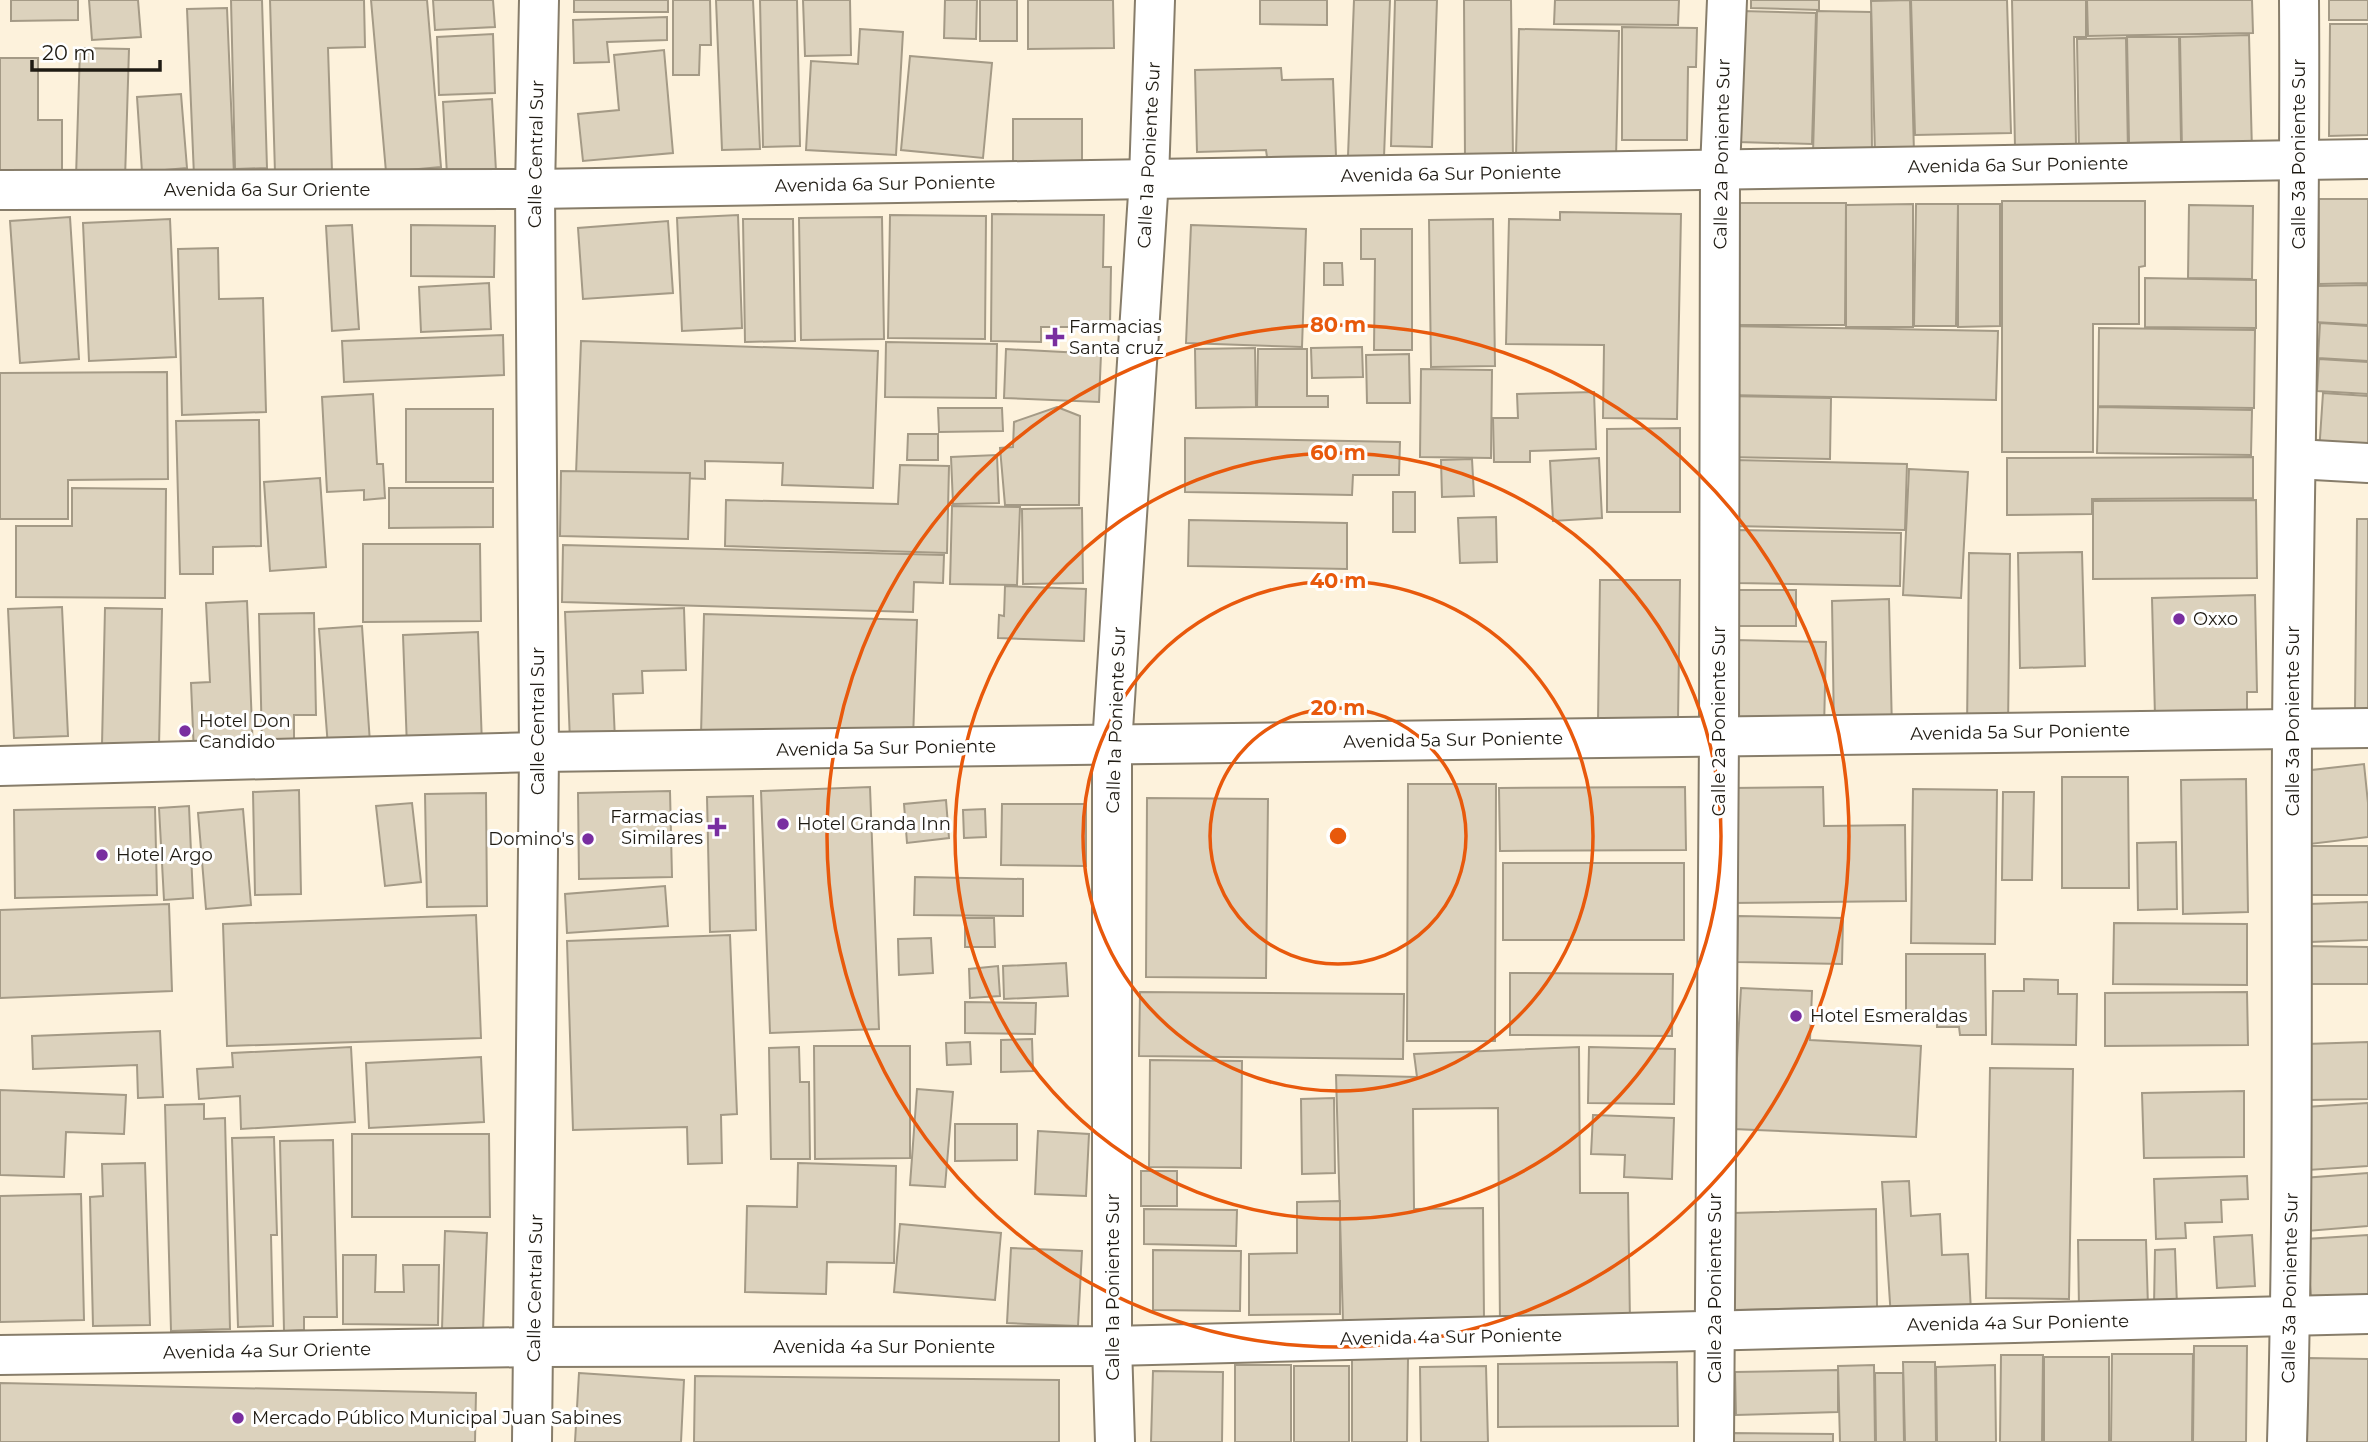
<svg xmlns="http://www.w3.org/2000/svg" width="2368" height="1442" viewBox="0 0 2368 1442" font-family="Montserrat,sans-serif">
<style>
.building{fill:#dcd2bd;stroke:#a49a86;stroke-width:2}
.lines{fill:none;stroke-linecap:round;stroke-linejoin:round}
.minor-casing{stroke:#877d6a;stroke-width:42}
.major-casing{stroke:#877d6a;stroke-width:42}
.minor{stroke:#fff;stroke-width:38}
.major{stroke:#fff;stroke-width:38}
.ring{fill:none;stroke:#e8590c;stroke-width:3.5}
.poi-dot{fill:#792ea0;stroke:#fff;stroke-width:2.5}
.labels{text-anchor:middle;stroke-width:6;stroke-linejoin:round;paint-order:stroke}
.street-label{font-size:18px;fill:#1f1b13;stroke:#fff}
.poi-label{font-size:18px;fill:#1f1b13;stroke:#fff;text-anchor:start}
.centre{fill:#e8590c;stroke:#fff;stroke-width:3.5}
.ring-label{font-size:21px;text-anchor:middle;font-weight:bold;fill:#e8590c;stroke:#fff;stroke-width:6;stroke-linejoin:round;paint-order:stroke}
</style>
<rect width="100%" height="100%" fill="#fdf2dc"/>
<g class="building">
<path d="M11 0H78V20L11 21Z"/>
<path d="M89 0H138L141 37 92 40Z"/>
<path d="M231 0H262L267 168 235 169Z"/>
<path d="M270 0H364L365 47 328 48 332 171 275 173Z"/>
<path d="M371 0H427L441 167 386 172Z"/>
<path d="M433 0H493L495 27 435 30Z"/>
<rect x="574" y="0" width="94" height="12"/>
<path d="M673 0H710L711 45H700L699 75H673Z"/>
<path d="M716 0H753L760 149 722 150Z"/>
<path d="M760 0H797L800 146 763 147Z"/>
<path d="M803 0H850L851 55 805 56Z"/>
<path d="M945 0H977L976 39 944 38Z"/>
<rect x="980" y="0" width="37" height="41"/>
<path d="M1028 0H1113L1114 48 1028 49Z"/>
<path d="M1260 0H1327V25L1260 24Z"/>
<path d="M1354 0H1390L1384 157 1348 156Z"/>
<path d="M1395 0H1437L1432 147 1391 146Z"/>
<path d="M1464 0H1511L1513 159H1465Z"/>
<path d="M1555 0H1679L1678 25 1554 24Z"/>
<path d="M1751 0H1819V10L1751 8Z"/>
<path d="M1910 0 1914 153 1875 154 1871 1Z"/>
<path d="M1911 0H2007L2011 133 1915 135Z"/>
<path d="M2012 0H2086V37H2074L2076 145 2015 147Z"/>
<path d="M2087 0H2252L2253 33 2088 36Z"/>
<rect x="2329" y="0" width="39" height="20"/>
<path d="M227 8 234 175 194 176 187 9Z"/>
<path d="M1742 11 1816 13 1812 144 1738 142Z"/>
<path d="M1817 11 1871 12 1872 155 1813 153Z"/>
<path d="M667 17V40L607 42 609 62 574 63 573 20Z"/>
<path d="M2330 24H2368V135L2329 136Z"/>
<path d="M1622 27 1697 28 1696 67H1688L1687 140H1622Z"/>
<path d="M860 29 903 32 896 155 806 150 811 61 858 64Z"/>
<path d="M1519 29 1619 31 1616 158 1516 156Z"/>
<path d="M493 34 495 93 439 95 437 37Z"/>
<path d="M2249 35 2252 151 2182 152 2180 37Z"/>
<path d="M2127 37H2179L2181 142 2129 143Z"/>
<path d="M2126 38 2128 153 2079 154 2077 39Z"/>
<path d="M80 48 129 49 125 179 76 177Z"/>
<path d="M664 50 673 153 583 161 578 114 619 110 614 55Z"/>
<path d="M910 56 992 63 983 158 901 150Z"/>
<path d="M0 58H38V120H62V178H0Z"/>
<path d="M1281 68 1282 80 1333 79 1336 156 1267 157 1266 150 1197 152 1195 70Z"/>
<path d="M181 94 187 168 142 172 137 97Z"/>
<path d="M492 99 496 171 447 175 443 102Z"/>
<path d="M1013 119H1082V161L1013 162Z"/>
<path d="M2319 199H2368V283L2319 284Z"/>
<path d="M2002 201H2145V266L2139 267V324H2093V452H2002Z"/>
<path d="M1731 203H1846L1845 325H1731Z"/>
<path d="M1913 204V327H1846V205Z"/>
<path d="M1916 204H1958L1956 326H1914Z"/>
<path d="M1958 204H2000V326L1958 327Z"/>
<path d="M2189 205 2253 206 2252 279 2188 278Z"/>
<path d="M1560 212 1681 214 1677 419 1603 418 1604 345 1506 344 1509 219 1560 220Z"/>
<path d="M992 214 1104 215 1103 267H1111L1110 327H1041V342L991 341Z"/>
<path d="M738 215 742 328 682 331 677 218Z"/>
<path d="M890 215 986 216 985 339 888 338Z"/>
<path d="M70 217 79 359 20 363 10 221Z"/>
<path d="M882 217 884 339 801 340 799 218Z"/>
<path d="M170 219 176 357 89 361 83 223Z"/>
<path d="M743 219H793L795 341 745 342Z"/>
<path d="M1493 219 1495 366 1431 367 1429 220Z"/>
<path d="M668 221 673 293 583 299 578 228Z"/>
<path d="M352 225 359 329 332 331 326 226Z"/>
<path d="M411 225 495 226 494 277 411 276Z"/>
<path d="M1191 225 1306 229 1302 347 1186 343Z"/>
<path d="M1361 229H1412V350H1374L1375 259H1361Z"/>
<path d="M218 248 219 299 263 298 266 412 182 415 178 249Z"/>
<path d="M1324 263H1342L1343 285H1324Z"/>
<path d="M2145 278 2256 280V328L2145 327Z"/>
<path d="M489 283 491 329 421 332 419 287Z"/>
<path d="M2368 285V325L2314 322 2316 286Z"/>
<path d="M2320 323 2368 326V361L2318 358Z"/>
<path d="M1728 326 1998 331 1996 400 1727 395Z"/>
<path d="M2099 328 2255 330 2254 408 2098 406Z"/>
<path d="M503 335 504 375 344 382 342 341Z"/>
<path d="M581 341 878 351 873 488 782 485 783 463 705 461V479L576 474Z"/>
<path d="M886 342 997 344 996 398 885 397Z"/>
<path d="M1362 347 1363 377 1312 378 1311 348Z"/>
<path d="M1255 348 1256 407 1196 408 1195 349Z"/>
<path d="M1006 349 1101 354 1099 402 1004 398Z"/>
<path d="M1258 349H1307V396H1328V407H1257Z"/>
<path d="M1409 354 1410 403H1367L1366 355Z"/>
<path d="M2319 359 2368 362V394L2317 391Z"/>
<path d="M1421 369 1492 370 1491 458 1420 457Z"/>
<path d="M167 372 168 479 68 480V519H0V373Z"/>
<path d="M1594 392 1596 449 1530 451V462H1494L1493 418H1518L1517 394Z"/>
<path d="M2323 393 2368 396V456L2319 453Z"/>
<path d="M373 394 377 464H383L385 498 364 500V490L327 492 322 397Z"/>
<path d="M1726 396 1831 398 1830 459 1725 457Z"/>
<path d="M1057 407 1080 416 1079 505H1005L1000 448 1013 447 1014 422Z"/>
<path d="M2098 407 2252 410 2251 455 2097 453Z"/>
<path d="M938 408H1002L1003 431 939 432Z"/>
<rect x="406" y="409" width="87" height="73"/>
<path d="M259 420 261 546 213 547V574H180L176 421Z"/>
<path d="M1680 428V512H1607V429Z"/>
<path d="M908 434H938V460H907Z"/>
<path d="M1185 438 1400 442 1399 475H1353L1352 495 1185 492Z"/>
<path d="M997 455 999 503 953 504 951 457Z"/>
<path d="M2253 457V498L2092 499V514L2007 515V458Z"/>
<path d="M1599 458 1602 518 1553 521 1550 461Z"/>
<path d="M1472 459 1474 496 1442 497 1441 460Z"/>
<path d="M1734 460 1907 464 1905 530 1732 526Z"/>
<path d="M900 465 949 466 947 553 725 546 726 500 898 504Z"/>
<path d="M1909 469 1968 472 1961 598 1903 595Z"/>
<path d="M561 471 690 473 688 539 560 536Z"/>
<path d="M320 478 326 567 270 571 264 482Z"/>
<path d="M72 488 166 489 165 598 16 597V526H72Z"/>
<path d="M389 488H493V527L389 528Z"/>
<rect x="1393" y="492" width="22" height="40"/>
<path d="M2256 500 2257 578 2093 579V501Z"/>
<path d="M952 506 1020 507 1017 585 950 584Z"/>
<path d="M1082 508 1083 583 1023 584 1022 509Z"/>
<path d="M1496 517 1497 562 1460 563 1458 518Z"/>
<path d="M2357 519H2368V710L2355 709Z"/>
<path d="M1189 520 1347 523V569L1188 566Z"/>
<path d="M1737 530 1901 533 1900 586 1737 583Z"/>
<path d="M363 544H480L481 621 363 622Z"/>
<path d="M563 545 944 555 943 583 914 582 913 612 562 602Z"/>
<path d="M2082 552 2085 666 2020 668 2018 553Z"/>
<path d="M1969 553 2010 554 2008 729 1967 728Z"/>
<path d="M1600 580H1680L1678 721H1598Z"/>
<path d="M1005 586 1086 589 1084 641 998 638 999 615 1004 616Z"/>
<rect x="1733" y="590" width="63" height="36"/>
<path d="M2255 595 2257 692H2247V714L2155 717 2152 598Z"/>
<path d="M1889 599 1892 730 1834 732 1832 601Z"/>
<path d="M247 601 253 751 194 754 191 683 210 682 206 603Z"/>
<path d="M62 607 68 736 14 738 8 609Z"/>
<path d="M105 608 162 609 159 746 102 745Z"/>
<path d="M684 608 686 670 642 671 643 693 613 694 615 740 570 742 565 612Z"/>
<path d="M314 613 316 715H294V745H262L259 614Z"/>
<path d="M704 614 917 620 913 740 701 735Z"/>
<path d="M362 626 370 743 328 747 319 629Z"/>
<path d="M478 632 482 745 407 748 403 635Z"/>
<path d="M1734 640 1826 642 1824 729 1731 726Z"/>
<path d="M2364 764 2368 803V837L2310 844 2303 771Z"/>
<path d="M2062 777H2128L2129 888H2062Z"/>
<path d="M2246 779 2248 912 2183 914 2181 780Z"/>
<path d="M1408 784H1496L1495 1041H1407Z"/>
<path d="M870 787 879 1029 770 1033 761 791Z"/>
<path d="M1685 787 1686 850 1500 851 1499 788Z"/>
<path d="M1823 787 1824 826 1905 825 1906 901 1731 903 1730 788Z"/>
<path d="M1913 789 1997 790 1995 944 1911 943Z"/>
<path d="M299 790 301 894 255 895 253 792Z"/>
<path d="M670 791 672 877 579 879 578 793Z"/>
<path d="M2003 792H2034L2032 880H2002Z"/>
<path d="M486 793 487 906 427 907 425 794Z"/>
<path d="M753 796 756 930 710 932 707 797Z"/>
<path d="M1147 798 1268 799 1266 978 1146 977Z"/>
<path d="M946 800 949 838 907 843 904 804Z"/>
<path d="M412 803 421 882 385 886 376 806Z"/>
<path d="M1002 804H1086V866L1001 865Z"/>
<path d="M189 806 193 898 164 900 159 808Z"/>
<path d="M155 807 157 895 15 898 14 810Z"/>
<path d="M243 809 251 905 206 909 198 813Z"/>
<path d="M985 809 986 837 964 838 963 810Z"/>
<path d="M2176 842 2177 909 2138 910 2137 843Z"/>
<rect x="2303" y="846" width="65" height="49"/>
<rect x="1503" y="863" width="181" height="77"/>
<path d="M915 877 1023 879V916L914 915Z"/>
<path d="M665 886 668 926 567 933 565 894Z"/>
<path d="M2368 902V940L2310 942 2309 904Z"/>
<path d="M169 904 172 991 0 998V910Z"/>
<path d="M476 915 481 1038 227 1046 223 924Z"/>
<path d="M1738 916 1843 918 1842 964 1737 962Z"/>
<path d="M965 918H994L995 947H965Z"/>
<path d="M2114 923 2247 924V985L2113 984Z"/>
<path d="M730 935 737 1114 721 1115 722 1163 688 1164 687 1127 573 1130 567 941Z"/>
<path d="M931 938 933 973 899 975 898 939Z"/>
<path d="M2304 946 2368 947V984H2304Z"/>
<path d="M1906 954H1985L1986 1035H1960L1959 1027H1937V1015L1906 1016Z"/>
<path d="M1066 963 1068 996 1004 999 1003 966Z"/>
<path d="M998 966 1000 996 970 998 969 969Z"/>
<path d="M1510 973 1673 974 1672 1036 1510 1035Z"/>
<path d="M2024 979 2058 980V994H2077L2076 1045 1992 1044 1993 991H2024Z"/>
<path d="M1741 988 1812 991 1810 1040 1921 1046 1916 1137 1733 1129Z"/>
<path d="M1140 992 1404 994 1403 1059 1139 1056Z"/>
<path d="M2247 992 2248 1045 2105 1046V993Z"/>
<path d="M965 1002 1036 1003 1035 1034 965 1033Z"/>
<path d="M160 1031 163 1097 138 1098 137 1065 33 1069 32 1036Z"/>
<path d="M1032 1039 1033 1071 1001 1072V1040Z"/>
<path d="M970 1042 971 1064 947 1065 946 1043Z"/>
<path d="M2368 1042V1099L2308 1100 2306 1044Z"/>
<path d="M814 1046H910V1158L815 1159Z"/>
<path d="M351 1047 355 1122 241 1129 240 1096 199 1099 197 1069 233 1067 232 1053Z"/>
<path d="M799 1047 800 1082H809L810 1159H771L769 1048Z"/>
<path d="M1579 1047 1580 1193H1628L1630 1323 1500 1325 1498 1108 1413 1109 1414 1209 1483 1208 1484 1319 1343 1322 1336 1075 1417 1077 1414 1054Z"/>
<path d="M1589 1047 1675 1049 1674 1104 1588 1103Z"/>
<path d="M481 1057 484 1122 369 1128 366 1063Z"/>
<path d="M1150 1060 1242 1061 1241 1168 1149 1167Z"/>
<path d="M1990 1068 2073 1069 2069 1299 1986 1298Z"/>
<path d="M917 1089 953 1092 945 1187 910 1185Z"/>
<path d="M0 1090 126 1095 124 1134 66 1132 64 1177 0 1175Z"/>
<path d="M2244 1091V1157L2144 1158 2142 1093Z"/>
<path d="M1334 1098 1335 1173 1302 1174 1301 1099Z"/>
<path d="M2368 1103V1166L2308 1170 2305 1107Z"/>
<path d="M204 1104V1119L225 1118 230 1329 171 1331 165 1105Z"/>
<path d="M1593 1115 1674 1118 1672 1179 1624 1177 1625 1155 1591 1154Z"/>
<path d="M955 1124H1017V1160L955 1161Z"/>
<path d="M1038 1131 1089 1134 1086 1196 1035 1194Z"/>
<path d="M352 1134H489L490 1217H352Z"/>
<path d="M274 1137 277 1235H271L273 1326 238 1327 232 1138Z"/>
<path d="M333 1140 337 1317H304V1330L284 1331 280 1141Z"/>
<path d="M145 1163 150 1325 93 1326 90 1197 103 1196 102 1164Z"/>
<path d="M798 1163 896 1166 894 1263 827 1262 826 1294 745 1292 747 1206 797 1207Z"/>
<rect x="1141" y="1171" width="36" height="35"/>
<path d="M2368 1173V1226L2307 1231 2303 1178Z"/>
<path d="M2247 1176 2248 1199 2221 1200 2222 1222 2185 1223 2186 1238 2156 1239 2154 1179Z"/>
<path d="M1909 1181 1911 1216 1940 1214 1942 1255 1968 1254 1971 1312 1891 1318 1882 1182Z"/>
<path d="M81 1194 84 1320 0 1322V1196Z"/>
<path d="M1340 1201V1314L1249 1315V1254L1297 1253V1202Z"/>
<path d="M1144 1209 1237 1210 1236 1246 1144 1244Z"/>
<path d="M1876 1209 1877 1307 1734 1310 1733 1213Z"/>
<path d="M900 1224 1001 1233 995 1300 894 1292Z"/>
<path d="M445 1231 487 1233 483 1331 442 1329Z"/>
<path d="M2252 1235 2255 1286 2217 1288 2214 1237Z"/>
<path d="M2368 1235V1304L2312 1308 2306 1239Z"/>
<path d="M2078 1240H2146L2148 1307 2079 1308Z"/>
<path d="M1011 1248 1082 1251 1078 1326 1007 1323Z"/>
<path d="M2175 1249 2177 1306H2154L2155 1250Z"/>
<path d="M1153 1250 1241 1251 1240 1311 1153 1310Z"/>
<path d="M343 1255H376L375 1292H404L403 1265H439L438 1325 343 1324Z"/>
<path d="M2194 1346H2247L2246 1442H2193Z"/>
<path d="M2112 1354H2193L2192 1442H2111Z"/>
<path d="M2001 1355H2043L2042 1442H2000Z"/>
<path d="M1352 1357 1408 1358 1407 1442H1352Z"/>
<rect x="2044" y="1357" width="65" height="85"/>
<path d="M2308 1358 2368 1359V1442H2307Z"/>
<path d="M1677 1362 1678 1426 1498 1427V1364Z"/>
<path d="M1903 1362H1935L1936 1442H1905Z"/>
<rect x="1235" y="1365" width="56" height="77"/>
<path d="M1874 1365 1875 1442H1840L1838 1366Z"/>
<path d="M1995 1365 1996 1442H1937L1936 1367Z"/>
<rect x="1294" y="1366" width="55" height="76"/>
<path d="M1486 1366 1488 1442H1421L1420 1367Z"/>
<path d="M1838 1370V1412L1736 1415 1735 1372Z"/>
<path d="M1153 1371 1223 1372 1222 1442H1151Z"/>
<path d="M579 1373 684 1380 681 1442H575Z"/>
<path d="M1875 1373H1903L1904 1442H1876Z"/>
<path d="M695 1376 1059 1380V1442H694Z"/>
<path d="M0 1383 476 1393 475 1442H0Z"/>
<path d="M1731 1433 1833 1434V1442H1731Z"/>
</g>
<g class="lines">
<g class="minor-casing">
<g id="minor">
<path d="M0 190 535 189 2368 159"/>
<path d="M2296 459 2368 463"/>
<path d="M0 766 539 752 2368 728"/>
<path d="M0 1355 534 1347 1112 1346 2368 1314"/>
<path d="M1714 1442 1719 736 1720 170 1727 0"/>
<path d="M2287 1442C2294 1205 2291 969 2292 732 2294 488 2301 244 2299 0"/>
</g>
</g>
<g class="major-casing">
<g id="major">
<path d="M532 1442 539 752 535 189 539 0"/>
<path d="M1115 1442 1112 1346V745L1149 179 1155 0"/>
</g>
</g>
<use href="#minor" class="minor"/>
<use href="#major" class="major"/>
</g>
<g class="ring">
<circle cx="1338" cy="836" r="128"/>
<circle cx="1338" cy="836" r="255"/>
<circle cx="1338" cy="836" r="383"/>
<circle cx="1338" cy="836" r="511"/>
</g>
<g class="poi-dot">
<path d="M1051.5 326.5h7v7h7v7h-7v7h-7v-7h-7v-7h7z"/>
<circle cx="2179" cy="619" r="7"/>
<circle cx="185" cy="731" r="7"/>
<circle cx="783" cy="824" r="7"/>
<path d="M713.5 816.5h7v7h7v7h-7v7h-7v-7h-7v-7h7z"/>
<circle cx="588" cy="839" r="7"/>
<circle cx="102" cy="855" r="7"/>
<circle cx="1796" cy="1016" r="7"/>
<circle cx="238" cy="1418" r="7"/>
</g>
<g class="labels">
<g class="street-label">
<text transform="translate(536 154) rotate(-89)" y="6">Calle Central Sur</text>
<text transform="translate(1722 154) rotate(-89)" y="6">Calle 2a Poniente Sur</text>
<text transform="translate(2299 154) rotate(-90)" y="6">Calle 3a Poniente Sur</text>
<text transform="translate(1149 155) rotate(-87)" y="6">Calle 1a Poniente Sur</text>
<text transform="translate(2018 165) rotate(-1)" y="6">Avenida 6a Sur Poniente</text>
<text transform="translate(1451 174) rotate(-1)" y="6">Avenida 6a Sur Poniente</text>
<text transform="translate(885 184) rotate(-1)" y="6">Avenida 6a Sur Poniente</text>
<text x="267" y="196">Avenida 6a Sur Oriente</text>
<text transform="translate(1116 720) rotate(-88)" y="6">Calle 1a Poniente Sur</text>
<text transform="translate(538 721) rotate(-90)" y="6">Calle Central Sur</text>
<text transform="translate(1719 721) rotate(-90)" y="6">Calle 2a Poniente Sur</text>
<text transform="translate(2293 721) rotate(-90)" y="6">Calle 3a Poniente Sur</text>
<text transform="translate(2020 732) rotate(-1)" y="6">Avenida 5a Sur Poniente</text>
<text transform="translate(1453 740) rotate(-1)" y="6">Avenida 5a Sur Poniente</text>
<text transform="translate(886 748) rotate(-1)" y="6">Avenida 5a Sur Poniente</text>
<text transform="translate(1113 1287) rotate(-90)" y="6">Calle 1a Poniente Sur</text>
<text transform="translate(535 1288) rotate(-89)" y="6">Calle Central Sur</text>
<text transform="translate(1715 1288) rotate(-90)" y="6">Calle 2a Poniente Sur</text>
<text transform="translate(2290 1288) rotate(-89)" y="6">Calle 3a Poniente Sur</text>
<text transform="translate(2018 1323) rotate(-1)" y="6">Avenida 4a Sur Poniente</text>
<text transform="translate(1451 1337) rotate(-1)" y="6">Avenida 4a Sur Poniente</text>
<text x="884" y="1353">Avenida 4a Sur Poniente</text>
<text transform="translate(267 1351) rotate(-1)" y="6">Avenida 4a Sur Oriente</text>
</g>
<g class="poi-label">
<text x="1069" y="333">Farmacias<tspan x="1069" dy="21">Santa cruz</tspan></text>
<text x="2193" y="625">Oxxo</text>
<text x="199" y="727">Hotel Don<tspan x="199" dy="21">Candido</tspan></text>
<text x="703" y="823" text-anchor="end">Farmacias<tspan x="703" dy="21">Similares</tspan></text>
<text x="797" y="830">Hotel Granda Inn</text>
<text x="574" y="845" text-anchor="end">Domino's</text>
<text x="116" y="861">Hotel Argo</text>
<text x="1810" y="1022">Hotel Esmeraldas</text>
<text x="252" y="1424">Mercado Público Municipal Juan Sabines</text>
</g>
</g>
<circle cx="1338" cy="836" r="10" class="centre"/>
<g class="ring-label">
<text x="1338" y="332">80 m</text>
<text x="1338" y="460">60 m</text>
<text x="1338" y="588">40 m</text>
<text x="1338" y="715">20 m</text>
</g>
<path d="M32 60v10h128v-10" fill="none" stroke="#1f1b13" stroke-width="3.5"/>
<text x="42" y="60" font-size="21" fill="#1f1b13" stroke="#ffffff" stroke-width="5" paint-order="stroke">20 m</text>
</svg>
